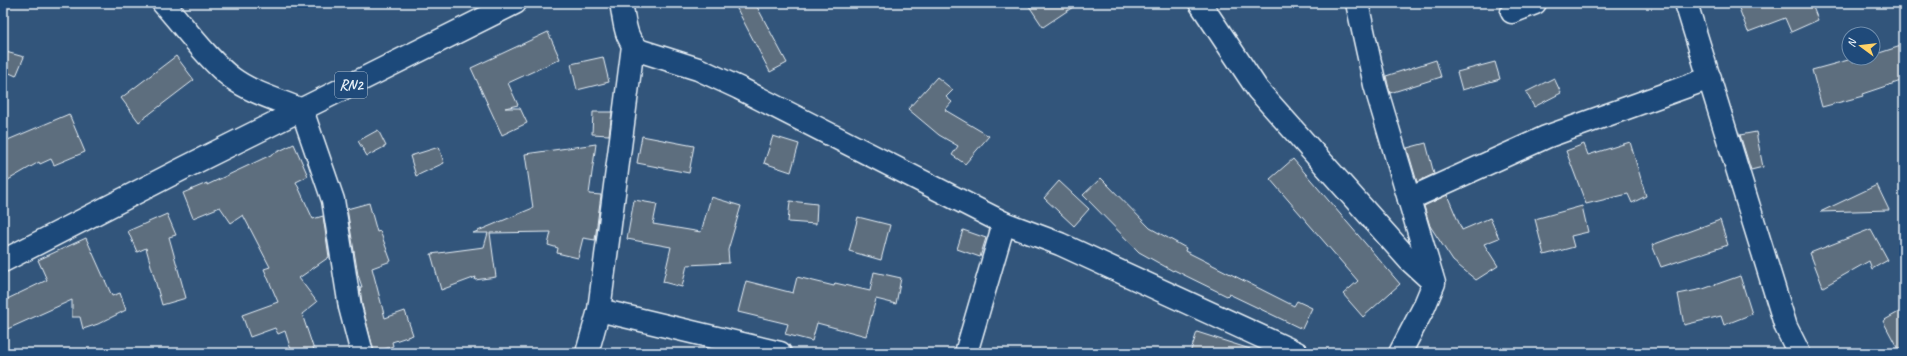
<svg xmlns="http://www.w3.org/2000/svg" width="1907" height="356" viewBox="0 0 1907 356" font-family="Caveat,sans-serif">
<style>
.building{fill:#5d6e7e;stroke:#e8f1f8}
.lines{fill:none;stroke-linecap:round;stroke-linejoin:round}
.minor-casing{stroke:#e8f1f8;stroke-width:25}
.highway-casing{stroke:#e8f1f8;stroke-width:25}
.minor{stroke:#1f4a7a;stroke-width:22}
.highway{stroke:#1f4a7a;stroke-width:22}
.labels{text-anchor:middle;stroke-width:3;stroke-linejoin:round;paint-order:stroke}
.shield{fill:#1f4a7a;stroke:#acbfd2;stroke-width:1}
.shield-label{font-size:15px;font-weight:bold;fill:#e8f1f8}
</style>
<rect width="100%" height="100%" fill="#32557b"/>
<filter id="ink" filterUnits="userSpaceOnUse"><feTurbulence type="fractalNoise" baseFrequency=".025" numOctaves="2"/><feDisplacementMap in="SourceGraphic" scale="8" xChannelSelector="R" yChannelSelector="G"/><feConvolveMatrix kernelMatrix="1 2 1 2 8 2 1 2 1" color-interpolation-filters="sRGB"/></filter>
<g filter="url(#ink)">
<g class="building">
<path d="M734 3H755L787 63 770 72Z"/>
<path d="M1027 3H1079L1043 27Z"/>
<path d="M1737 3H1820V4L1813 7 1818 20 1791 32 1785 18 1748 32Z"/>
<path d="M548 32 560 59 508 83 518 105 505 108H520L527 123 502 135 471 68Z"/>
<path d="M1904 45V80L1862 94 1863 96 1822 107 1812 70 1852 59 1853 62 1864 58H1873V55Z"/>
<path d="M6 52 24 57 16 76 3 70Z"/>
<path d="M176 56 194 80 139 122 121 98Z"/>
<path d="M603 57 609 82 577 90 571 64Z"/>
<path d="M1436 60 1441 77 1390 93 1386 76Z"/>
<path d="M1495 62 1500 79 1462 90 1457 72Z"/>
<path d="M937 77 953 90 946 97 952 102 945 110 989 136 965 164 952 155 958 146 939 135 908 109Z"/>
<path d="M1554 78 1561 93 1534 107 1526 92Z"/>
<path d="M593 112H612L609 135 592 134Z"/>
<path d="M69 114 85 152 54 165 51 159 40 164 39 162 3 183V142Z"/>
<path d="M378 130 386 146 367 156 358 141Z"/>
<path d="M1756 132 1763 167 1751 170 1740 135Z"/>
<path d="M642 136 694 146 689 173 637 163Z"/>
<path d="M773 136 799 144 791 172 764 163Z"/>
<path d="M1630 142 1646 196 1632 203 1628 194 1586 204 1566 151 1584 144 1588 155Z"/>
<path d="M1426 143 1434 174 1417 182 1407 148Z"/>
<path d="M294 144 308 176 296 182 313 219 323 216 329 257 299 278 317 302 302 314 315 353H292L285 331 278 334 275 328 250 337 242 315 278 302 264 269 270 267 243 215 231 223 220 207 193 218 183 193 207 183V185Z"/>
<path d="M596 144 589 194 601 195 595 240 583 238 578 258 557 253 558 248 548 245 551 232 490 233 496 277 475 280 476 277 441 290 431 254 484 247 488 233H473L533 208 525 154Z"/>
<path d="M439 147 444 163 416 176 410 156Z"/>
<path d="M1293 159 1400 284 1363 317 1343 294 1358 281 1270 179Z"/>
<path d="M1101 178 1150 228 1186 248 1185 251 1294 306 1297 301 1312 308 1302 329 1229 294 1227 296 1174 270 1173 271 1139 252 1083 195Z"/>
<path d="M1059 181 1089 209 1074 226 1044 198Z"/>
<path d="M1877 185 1889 210 1820 212Z"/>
<path d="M1447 195 1462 230 1490 218 1499 238 1484 244 1498 266 1476 280 1453 261 1430 226 1424 206Z"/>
<path d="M711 197 741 206 728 250 729 263 687 265 682 287 663 282 671 247 627 239 634 200 657 204 653 224 701 232Z"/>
<path d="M790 201 817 204 816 224 788 222Z"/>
<path d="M369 203 377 232 380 231 391 261 372 268 385 318 405 311 413 335 392 342 393 346 374 353 362 304 360 287H362L358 275 347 209Z"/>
<path d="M1582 206 1588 232 1571 236 1574 247 1544 255 1535 219Z"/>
<path d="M167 214 176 235 169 237 186 298 162 305 146 248 137 252 128 231Z"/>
<path d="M858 217 890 225 881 260 849 251Z"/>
<path d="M1720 220 1728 245 1661 267 1652 245Z"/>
<path d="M1871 229 1888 260 1872 269 1869 261 1823 287 1810 253Z"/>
<path d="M963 230 986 238 980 257 957 249Z"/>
<path d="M86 238 112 296 120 293 126 310 98 324 83 329 80 317H72V300L3 331V301L47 280 38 260Z"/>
<path d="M874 272 901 278 896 304 876 299 866 336 817 323 812 341 785 334 788 324 738 312 746 281 793 293 797 277 834 286 835 283 870 291Z"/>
<path d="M1740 276 1752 314 1724 325 1721 316 1684 325 1678 294 1703 289Z"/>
<path d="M1904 309V353H1900L1883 321Z"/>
<path d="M1197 332 1250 349 1249 353H1190Z"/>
</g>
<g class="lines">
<g class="minor-casing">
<g id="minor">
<path d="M163 3C183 25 209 61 232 78 252 93 279 100 302 110L333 200 350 307 362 353"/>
<path d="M621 3C625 21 624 41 641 51L698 69 739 88 1004 223 1060 244 1297 353"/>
<path d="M1200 3 1258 90 1409 260 1433 282"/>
<path d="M1357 3 1375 85 1434 283 1424 307 1400 353"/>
<path d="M1686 3 1786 327 1799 353"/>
<path d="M1512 12 1535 3"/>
<path d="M1409 199 1546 137 1710 78"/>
<path d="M599 310 780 353"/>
<path d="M587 353 599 310 633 46"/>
<path d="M966 353 1004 223"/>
</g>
</g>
<g class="highway-casing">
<path id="highway" d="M3 261 186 167 515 3"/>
</g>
<use href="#minor" class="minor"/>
<use href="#highway" class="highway"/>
</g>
</g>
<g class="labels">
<rect class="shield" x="335" y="72" width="32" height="26" rx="3"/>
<g class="shield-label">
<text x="351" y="90">RN2</text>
</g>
</g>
<rect width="1907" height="356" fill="none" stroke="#1f4a7a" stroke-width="16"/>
<rect x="8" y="8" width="1891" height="340" fill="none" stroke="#e8f1f8" stroke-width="1.5" filter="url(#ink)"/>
<g transform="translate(1861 46) rotate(285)"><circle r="19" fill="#1f4a7a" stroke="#6f8dac"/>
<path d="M0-3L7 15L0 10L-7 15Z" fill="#ffd166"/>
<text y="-6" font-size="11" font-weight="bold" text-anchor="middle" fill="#e8f1f8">N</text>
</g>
</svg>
